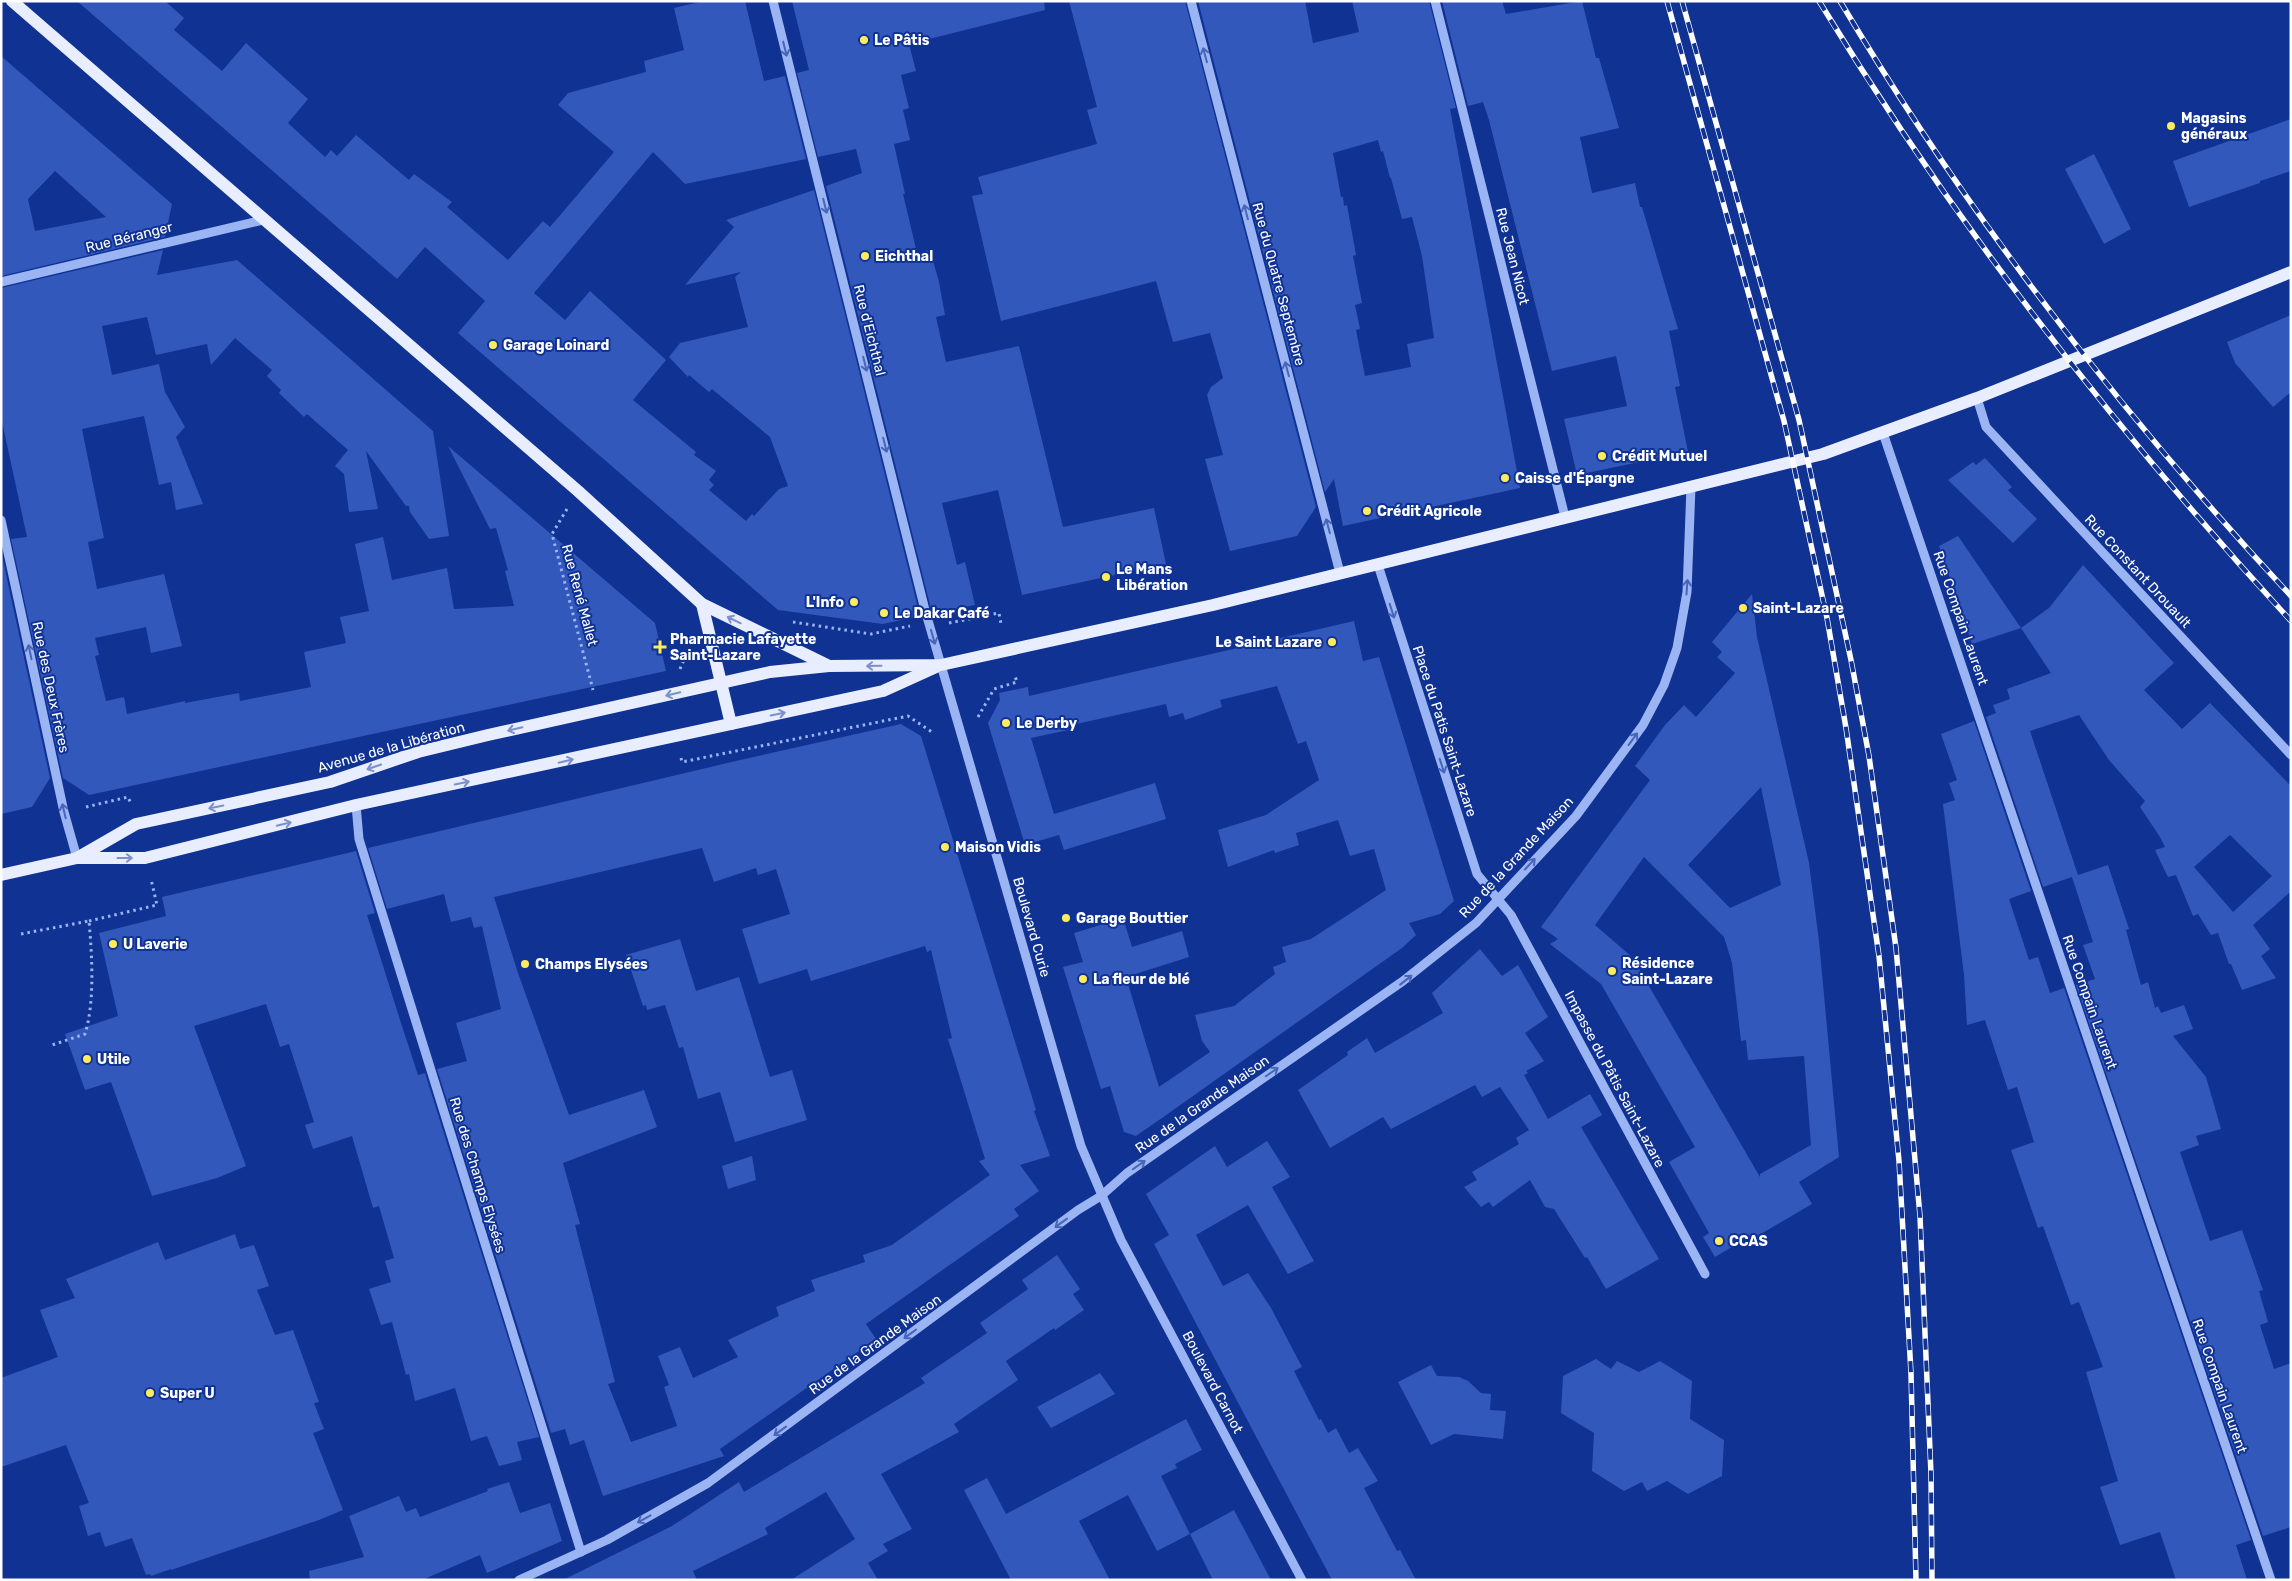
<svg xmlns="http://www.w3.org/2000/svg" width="2292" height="1581" viewBox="0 0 2292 1581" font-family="Rubik,sans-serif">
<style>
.building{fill:#3358bb;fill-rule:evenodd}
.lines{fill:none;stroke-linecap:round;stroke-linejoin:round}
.path{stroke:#9bb4f4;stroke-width:3;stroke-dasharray:2.5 4;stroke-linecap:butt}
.minor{stroke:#9bb4f4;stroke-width:9}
.major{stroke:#e8edff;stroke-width:12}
.rail-casing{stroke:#fff;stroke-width:5.5}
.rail{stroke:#0f3293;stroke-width:4;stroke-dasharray:11;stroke-linecap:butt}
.oneway{stroke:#4766ba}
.oneway2{stroke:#7c90c9}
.poi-dot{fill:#ffec5e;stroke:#0f3293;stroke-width:2}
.labels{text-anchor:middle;stroke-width:4;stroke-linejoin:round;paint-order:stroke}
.poi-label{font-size:14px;font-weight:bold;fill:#fff;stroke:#0f3293;text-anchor:start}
.street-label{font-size:14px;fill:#fff;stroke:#0f3293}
</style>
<rect width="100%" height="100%" fill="#0f3293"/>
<g class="building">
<path d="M77 1H165L184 18 174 30 222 71 246 43 308 99 288 123 325 157 331 150 337 156 356 135 409 180 414 174 452 202 447 207 508 260 543 221 550 227 614 152 558 105 568 93 646 72 644 61 684 50 674 8 704 1H745L764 81 785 76 806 159 685 184 653 152 534 293 565 320 590 291 666 360 633 400 696 452 694 455 716 471 709 480 714 485 709 490 746 521 752 514 754 516 779 489 788 486 770 437 712 389 709 392 689 375 688 377 669 357 680 343 748 327 735 277 741 272 685 285 734 227 726 220 814 190 920 616 883 624 778 610 458 333 485 301 425 247 397 279Z"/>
<path d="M792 1H1044L1045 10 909 44 916 71 901 75 909 108 903 110 910 140 894 144 905 194H903L917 253 930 250 939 282 945 315 936 317 946 362 1019 346 1063 527 1154 508 1166 564 1022 595 998 490 942 503 957 565 965 562 975 605 932 613 826 186 862 173 856 149 818 157 797 73 809 70Z"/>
<path d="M1069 1H1185L1316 507 1297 536 1230 551 1205 459 1223 455 1207 395 1211 387 1223 378 1210 333 1173 342 1156 281 1001 321 972 196 983 194 978 177 1097 144 1087 110 1097 107Z"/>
<path d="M1198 1H1305L1313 43 1359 32 1352 1H1429L1456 108 1450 109 1520 488 1343 526 1334 479 1325 492ZM1378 140 1381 152 1383 151 1390 178H1391L1402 219 1412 217 1422 256 1434 338 1407 344 1411 367 1365 376 1356 330 1360 329 1355 305 1362 303 1353 256 1356 255 1347 205 1344 206 1343 197H1341L1333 153Z"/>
<path d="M1442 1H1502L1506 14 1582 1 1596 58H1599L1619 128 1580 137 1592 193 1635 183 1640 207H1642L1678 329 1669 331 1680 386 1675 387 1688 452 1577 475 1564 419 1627 406 1616 356 1552 371 1489 120 1483 102 1468 106Z"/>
<path d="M1 56 172 204 165 237 1 276ZM55 171 106 217 35 231 28 199Z"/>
<path d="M2291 119V171L2260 181V183L2189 207 2173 161Z"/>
<path d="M2094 154 2131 229 2104 244 2065 169Z"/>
<path d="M163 250 157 275 237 260 433 431 449 536 429 539 410 512 409 506H406L366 451 378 509 349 512 344 474 335 466 348 450 307 414 304 417 279 393 281 390 267 376 272 370 235 338 211 365 207 344 156 355 147 317 102 326 112 375 159 364 165 392 185 427 176 437 203 504 176 510 171 482 159 485 144 416 82 429 104 538 88 542 97 589 164 574 182 646 151 653 146 627 95 638 99 655 95 656 106 701 124 697 127 714 185 701V703L239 693 240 701 311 687 304 652 346 643 340 617 369 611 355 544 383 537 392 580 447 568 454 609 514 606 505 571 508 570 496 528 490 529 448 446 655 623 666 671 89 795 63 778 11 539 27 537 1 417V288Z"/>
<path d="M2291 315V392L2273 407 2235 363 2227 342Z"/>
<path d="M1985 458 2012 487 2008 490 2037 519 2013 543 1948 480 1973 462 1976 465Z"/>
<path d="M1958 536 2021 628 2049 608 2083 565 2174 663 2144 690 2182 729 2210 703 2291 786V895L2289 893 2253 925 2270 949 2261 956 2276 978 2242 990 2231 964H2229L2218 933 2211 935 2198 914 2193 916 2176 875 2168 877 2163 867 2155 850 2165 847 2160 837 2140 807 2145 801 2109 760 2079 715 2030 731 2078 875 2108 865 2129 929 2126 930 2141 985 2148 982 2155 1008 2158 1006 2161 1013 2184 1005 2193 1029 2173 1036 2206 1077 2221 1129 2196 1136 2199 1145 2180 1152 2210 1241 2242 1230 2263 1290 2259 1291 2268 1322 2260 1325 2274 1369 2291 1363V1527L2263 1536 2076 985 2095 979 2083 945 2093 942 2072 877 2043 887 1986 717 1996 713 1993 705 2010 699 2007 689 2051 673 2021 628 1972 644 1939 546ZM2230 835 2272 876 2233 912 2194 867Z"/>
<path d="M1 551 50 778 32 807 1 814Z"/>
<path d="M1752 594 1757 637 1809 863 1819 941 1839 1157 1799 1182 1812 1204 1754 1238 1752 1235 1715 1257 1703 1237 1709 1233 1669 1162 1695 1147 1601 984 1550 944 1558 939 1541 927 1650 780 1635 766 1665 725 1684 705 1696 717 1735 673 1717 657 1722 652 1712 642ZM1761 787 1781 885 1730 908 1688 865ZM1644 857 1724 937 1732 963 1741 1041 1746 1040 1748 1060 1804 1056 1811 1145 1760 1174V1177L1632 957 1595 925Z"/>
<path d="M1354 621 1363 661 1379 657 1454 901 1440 914 1409 923 1416 935 1402 948 1162 1118 1136 1136 1124 1132 1110 1086 1101 1089 1063 967 1083 962 1074 933 1123 918 1132 947 1182 931 1189 957 1126 977 1159 1087 1210 1052 1202 1041 1195 1015 1234 1006 1275 974 1273 967 1286 962 1282 947 1311 939 1386 890 1374 849 1350 856 1338 820 1296 833 1299 845 1275 853 1274 850 1228 867 1218 830 1266 815 1319 780 1306 741 1298 744 1277 686 1220 700 1222 707 1185 720 1183 713 1169 717 1166 704 1072 725 1073 729 1031 738 1054 814 1155 783 1166 819 1064 850 1059 835 1025 845 988 723 1000 700 999 693 1028 687 1029 696Z"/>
<path d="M1974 721 2031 891 2009 899 2029 960 2038 957 2050 993 2064 988 2251 1540 2236 1545 2247 1580H2176L2160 1532 2120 1545 2100 1487 2118 1481 2086 1372 2103 1367 2079 1302 2071 1305 2043 1226 2038 1228 2011 1150 2034 1142 2017 1087 2008 1090 1985 1020 1967 1025 1964 975 1943 804 1955 800 1949 783 1957 780 1941 734Z"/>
<path d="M901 724 921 736 1036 1110 1034 1111 1050 1156 1020 1165 1039 1191 1014 1209 1019 1216 866 1324 876 1339 720 1449 724 1456 603 1496 584 1440 570 1445 565 1429 551 1433 437 1069 467 1061 456 1023 501 1009 482 926 474 928 471 917 451 922 444 894 387 909 368 848 740 760ZM702 848 714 882 756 868 758 875 776 869 790 914 742 929 759 984 807 969 811 981 925 946 927 952 931 950 952 1038 948 1039 985 1159 979 1161 990 1175 892 1245 863 1255 865 1262 811 1280 815 1291 776 1307 779 1316 728 1340 738 1357 693 1378 680 1347 658 1356 669 1385 664 1387 677 1426 631 1442 608 1384 615 1382 575 1225 580 1224 563 1163 657 1127 644 1090 569 1115 518 973 494 897Z"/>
<path d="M356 851 375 913 367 915 401 1023 418 1075 425 1073 539 1437 517 1442 522 1460 499 1466 487 1436 471 1441 455 1388 415 1401 409 1374 406 1375 392 1322 381 1325 369 1289 391 1282 385 1261 394 1258 379 1206 373 1208 352 1136 313 1149 305 1125 314 1122 289 1044 280 1047 266 1004 194 1026 246 1166 217 1178 152 1196 111 1082 85 1090 65 1034 118 1016 99 933 166 916 162 897Z"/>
<path d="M680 939 696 991 739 977 770 1077 792 1070 807 1120 735 1142 720 1092 698 1099 683 1047 679 1048 665 1005 647 1010 646 1005 643 1006 626 955Z"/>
<path d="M1480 949 1502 976 1518 965 1548 1017 1525 1033 1544 1061 1526 1071 1528 1073 1524 1075 1548 1119 1590 1094 1602 1115 1581 1127 1659 1259 1606 1289 1587 1257 1585 1258 1554 1209 1545 1207 1530 1180 1493 1207 1489 1202 1481 1207 1464 1187 1477 1180 1472 1172 1519 1144 1516 1138 1529 1130 1500 1087 1482 1097 1475 1085 1391 1129 1383 1117 1330 1148 1298 1090 1348 1055 1347 1052 1367 1038 1375 1053 1443 1013 1432 993Z"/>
<path d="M1267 1141 1290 1177 1272 1187 1314 1261 1288 1274 1248 1205 1196 1235 1223 1286 1248 1273 1271 1308 1302 1367 1294 1371 1319 1420 1321 1419 1328 1433 1336 1428 1349 1453 1358 1448 1378 1481 1364 1488 1397 1551 1400 1550 1416 1580H1332L1154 1244 1169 1235 1146 1194 1215 1146 1227 1167Z"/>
<path d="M752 1156 756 1180 728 1189 722 1166Z"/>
<path d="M235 1234 240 1249 254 1245 269 1286 257 1290 275 1335 293 1330 319 1402 314 1403 324 1429 313 1433 343 1510 319 1520 171 1570V1569L151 1576 150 1574 146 1575 132 1538 105 1547 100 1532 88 1536 79 1506 89 1503 66 1445 1 1467V1378L58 1357 40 1310 75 1298 66 1279 158 1242 165 1260Z"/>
<path d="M1057 1255 1080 1289 1073 1294 1084 1310 1055 1330 1054 1328 1006 1361 1018 1380 954 1424 959 1432 881 1474 912 1529 883 1544 888 1551 868 1563 878 1580H791L855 1539 826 1492 765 1528 768 1534 693 1571 697 1580H563L672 1526 739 1482 744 1492 925 1383 921 1378 987 1333 980 1323 1028 1289 1022 1280Z"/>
<path d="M1596 1359 1611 1369 1617 1361 1639 1372 1660 1361 1692 1381 1690 1419 1724 1440 1722 1476 1688 1494 1667 1481 1647 1491 1642 1482 1624 1491 1592 1471 1594 1433 1561 1413 1563 1376Z"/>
<path d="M1431 1365 1437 1376 1459 1377 1468 1381 1481 1393 1491 1394 1490 1410 1506 1411 1503 1439 1454 1434 1431 1445 1398 1382Z"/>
<path d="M1100 1373 1115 1394 1051 1428 1037 1407Z"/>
<path d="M1186 1419 1202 1450 1175 1464 1177 1468 1161 1476 1190 1534 1234 1510 1271 1580H1213L1190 1534 1157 1551 1128 1495 1079 1521 1110 1580H1011L964 1490 987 1478 1006 1514Z"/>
<path d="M509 1482 520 1513 550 1503 562 1541 487 1573 480 1555 422 1580H310L309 1571 364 1557 349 1516 399 1496 406 1512 416 1508 420 1517 488 1491 487 1489Z"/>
</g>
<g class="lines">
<g class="path">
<path d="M567 509 552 534 593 690"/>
<path d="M793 622 871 634 910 626"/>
<path d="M949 623 999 613 1001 624"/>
<path d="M680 669 687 653"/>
<path d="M978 717 994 689 1017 682 1015 676"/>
<path d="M681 758 682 762 908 716 932 732"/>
<path d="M86 807 128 797 131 804"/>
<path d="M89 921 157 905 151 879"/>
<path d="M21 934 89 921C92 955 95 1002 85 1034L52 1045"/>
</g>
<g class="minor">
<path d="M773 1 925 610 1081 1146 1121 1240 1302 1580"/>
<path d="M1191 1 1340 573"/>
<path d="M1435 1 1565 517"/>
<path d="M1 282 263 220"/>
<path d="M1977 398 1986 427 2291 755"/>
<path d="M1883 433 2271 1580"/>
<path d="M1 520 64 812 77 858"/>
<path d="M1378 565 1477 874 1511 915 1705 1274"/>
<path d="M356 805 359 839 581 1552"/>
<path d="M519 1580 607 1540 708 1483 1078 1210 1101 1196 1127 1173 1403 981 1476 923 1576 816 1643 725 1664 685 1677 648 1687 592 1691 487"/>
</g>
<g class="major">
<path d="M12 1 578 491 702 604 829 666"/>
<path d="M702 604 731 724"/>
<path d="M77 858 136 824 330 782 418 752 488 735 770 672 829 666 941 665 1213 605 1823 454 1977 398 2291 272"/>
<path d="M1 875 77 858H145L356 805 883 691 936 667"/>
</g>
<g class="rail-casing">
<g id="rail">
<path d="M1667 1 1784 421 1827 618 1846 728 1879 956 1899 1161 1911 1373 1916 1580"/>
<path d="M1682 1 1799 420 1851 660 1869 756 1896 948 1920 1216 1931 1474 1932 1580"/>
<path d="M1819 1C1954 223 2115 430 2291 621"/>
<path d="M1840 1C1967 214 2122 415 2291 596"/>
</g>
</g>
<use href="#rail" class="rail"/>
</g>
<defs><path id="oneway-shaft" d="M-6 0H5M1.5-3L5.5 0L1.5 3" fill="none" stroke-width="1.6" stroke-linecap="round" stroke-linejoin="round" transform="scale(1.25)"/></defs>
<g class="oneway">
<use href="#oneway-shaft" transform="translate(785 49) rotate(76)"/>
<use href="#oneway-shaft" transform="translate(1205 55) rotate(-105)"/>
<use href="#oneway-shaft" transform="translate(825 206) rotate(76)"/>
<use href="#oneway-shaft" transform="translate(1246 212) rotate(-105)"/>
<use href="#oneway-shaft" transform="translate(865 364) rotate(76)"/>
<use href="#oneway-shaft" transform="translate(1287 369) rotate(-105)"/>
<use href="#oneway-shaft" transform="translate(885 445) rotate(76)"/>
<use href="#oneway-shaft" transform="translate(1328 526) rotate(-105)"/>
<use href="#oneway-shaft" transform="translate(1687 587) rotate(-86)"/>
<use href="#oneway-shaft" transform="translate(1392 611) rotate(72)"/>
<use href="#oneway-shaft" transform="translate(933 637) rotate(74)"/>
<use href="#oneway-shaft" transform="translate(30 652) rotate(-102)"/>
<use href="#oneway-shaft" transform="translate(1633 739) rotate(-54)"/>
<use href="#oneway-shaft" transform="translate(1442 766) rotate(72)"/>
<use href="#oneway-shaft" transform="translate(64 811) rotate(-103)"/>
<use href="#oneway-shaft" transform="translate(1530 864) rotate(-47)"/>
<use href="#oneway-shaft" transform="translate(1406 980) rotate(-38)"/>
<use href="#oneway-shaft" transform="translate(1272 1072) rotate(-35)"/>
<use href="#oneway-shaft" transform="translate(1139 1165) rotate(-35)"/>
<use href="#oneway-shaft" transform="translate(1061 1223) rotate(144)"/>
<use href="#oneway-shaft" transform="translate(910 1334) rotate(144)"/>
<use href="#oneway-shaft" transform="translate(780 1431) rotate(144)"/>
<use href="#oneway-shaft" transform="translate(644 1519) rotate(151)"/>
</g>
<g class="oneway2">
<use href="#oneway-shaft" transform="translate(734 620) rotate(-154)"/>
<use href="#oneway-shaft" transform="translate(874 666) rotate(179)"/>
<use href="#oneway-shaft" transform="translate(673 694) rotate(167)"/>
<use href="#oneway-shaft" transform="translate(778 714) rotate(-12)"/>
<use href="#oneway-shaft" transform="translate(515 729) rotate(167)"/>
<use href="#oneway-shaft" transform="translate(566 761) rotate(-13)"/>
<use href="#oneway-shaft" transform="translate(374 767) rotate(161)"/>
<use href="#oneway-shaft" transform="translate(462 783) rotate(-12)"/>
<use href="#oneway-shaft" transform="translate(216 807) rotate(168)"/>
<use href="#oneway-shaft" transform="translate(284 824) rotate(-14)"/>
<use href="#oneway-shaft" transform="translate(125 858)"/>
</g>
<g class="poi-dot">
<circle cx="864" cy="40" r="5"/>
<circle cx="2171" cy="126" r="5"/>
<circle cx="865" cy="256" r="5"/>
<circle cx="493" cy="345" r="5"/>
<circle cx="1602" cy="456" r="5"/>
<circle cx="1505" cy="478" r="5"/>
<circle cx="1367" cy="511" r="5"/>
<circle cx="1106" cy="577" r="5"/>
<circle cx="854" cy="602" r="5"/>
<circle cx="1743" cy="608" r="5"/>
<circle cx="884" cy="613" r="5"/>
<circle cx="1332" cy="642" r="5"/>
<path d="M657.5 639.5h5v5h5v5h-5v5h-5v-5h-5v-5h5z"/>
<circle cx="1006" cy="723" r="5"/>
<circle cx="945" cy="847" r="5"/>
<circle cx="1066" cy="918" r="5"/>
<circle cx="113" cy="944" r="5"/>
<circle cx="525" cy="964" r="5"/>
<circle cx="1612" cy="971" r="5"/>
<circle cx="1083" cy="979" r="5"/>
<circle cx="87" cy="1059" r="5"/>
<circle cx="1719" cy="1241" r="5"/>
<circle cx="150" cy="1393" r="5"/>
</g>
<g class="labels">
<g class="poi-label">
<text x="874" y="45">Le Pâtis</text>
<text x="2181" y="123">Magasins<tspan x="2181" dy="16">généraux</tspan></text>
<text x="875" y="261">Eichthal</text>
<text x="503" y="350">Garage Loinard</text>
<text x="1612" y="461">Crédit Mutuel</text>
<text x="1515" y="483">Caisse d'Épargne</text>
<text x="1377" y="516">Crédit Agricole</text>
<text x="1116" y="574">Le Mans<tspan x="1116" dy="16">Libération</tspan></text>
<text x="844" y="607" text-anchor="end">L'Info</text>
<text x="1753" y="613">Saint-Lazare</text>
<text x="894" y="618">Le Dakar Café</text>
<text x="670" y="644">Pharmacie Lafayette<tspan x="670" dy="16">Saint-Lazare</tspan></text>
<text x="1322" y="647" text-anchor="end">Le Saint Lazare</text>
<text x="1016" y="728">Le Derby</text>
<text x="955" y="852">Maison Vidis</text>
<text x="1076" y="923">Garage Bouttier</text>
<text x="123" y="949">U Laverie</text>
<text x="1622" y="968">Résidence<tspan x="1622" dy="16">Saint-Lazare</tspan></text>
<text x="535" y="969">Champs Elysées</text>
<text x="1093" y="984">La fleur de blé</text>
<text x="97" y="1064">Utile</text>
<text x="1729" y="1246">CCAS</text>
<text x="160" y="1398">Super U</text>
</g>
<g class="street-label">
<text transform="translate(129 237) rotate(-14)" y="5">Rue Béranger</text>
<text transform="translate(1513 256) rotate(76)" y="5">Rue Jean Nicot</text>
<text transform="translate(1279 284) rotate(75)" y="5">Rue du Quatre Septembre</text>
<text transform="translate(870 330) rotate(76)" y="5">Rue d'Eichthal</text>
<text transform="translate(2138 571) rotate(47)" y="5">Rue Constant Drouault</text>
<text transform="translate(580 595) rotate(75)" y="5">Rue René Mallet</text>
<text transform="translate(1961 618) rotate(71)" y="5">Rue Compain Laurent</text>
<text transform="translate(51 687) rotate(78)" y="5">Rue des Deux Frères</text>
<text transform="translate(1445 731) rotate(72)" y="5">Place du Patis Saint-Lazare</text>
<text transform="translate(391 747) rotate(-16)" y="5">Avenue de la Libération</text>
<text transform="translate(1516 857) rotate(-47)" y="5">Rue de la Grande Maison</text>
<text transform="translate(1032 927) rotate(74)" y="5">Boulevard Curie</text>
<text transform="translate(2090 1002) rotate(71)" y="5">Rue Compain Laurent</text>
<text transform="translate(1615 1079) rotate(62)" y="5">Impasse du Pâtis Saint-Lazare</text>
<text transform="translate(1202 1104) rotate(-35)" y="5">Rue de la Grande Maison</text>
<text transform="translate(478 1175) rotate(73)" y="5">Rue des Champs Elysées</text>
<text transform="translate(875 1344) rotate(-36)" y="5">Rue de la Grande Maison</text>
<text transform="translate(1213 1382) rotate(62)" y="5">Boulevard Carnot</text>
<text transform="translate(2220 1386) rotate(71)" y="5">Rue Compain Laurent</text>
</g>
</g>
<rect width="2292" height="1581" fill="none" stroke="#ffffff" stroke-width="5"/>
</svg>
